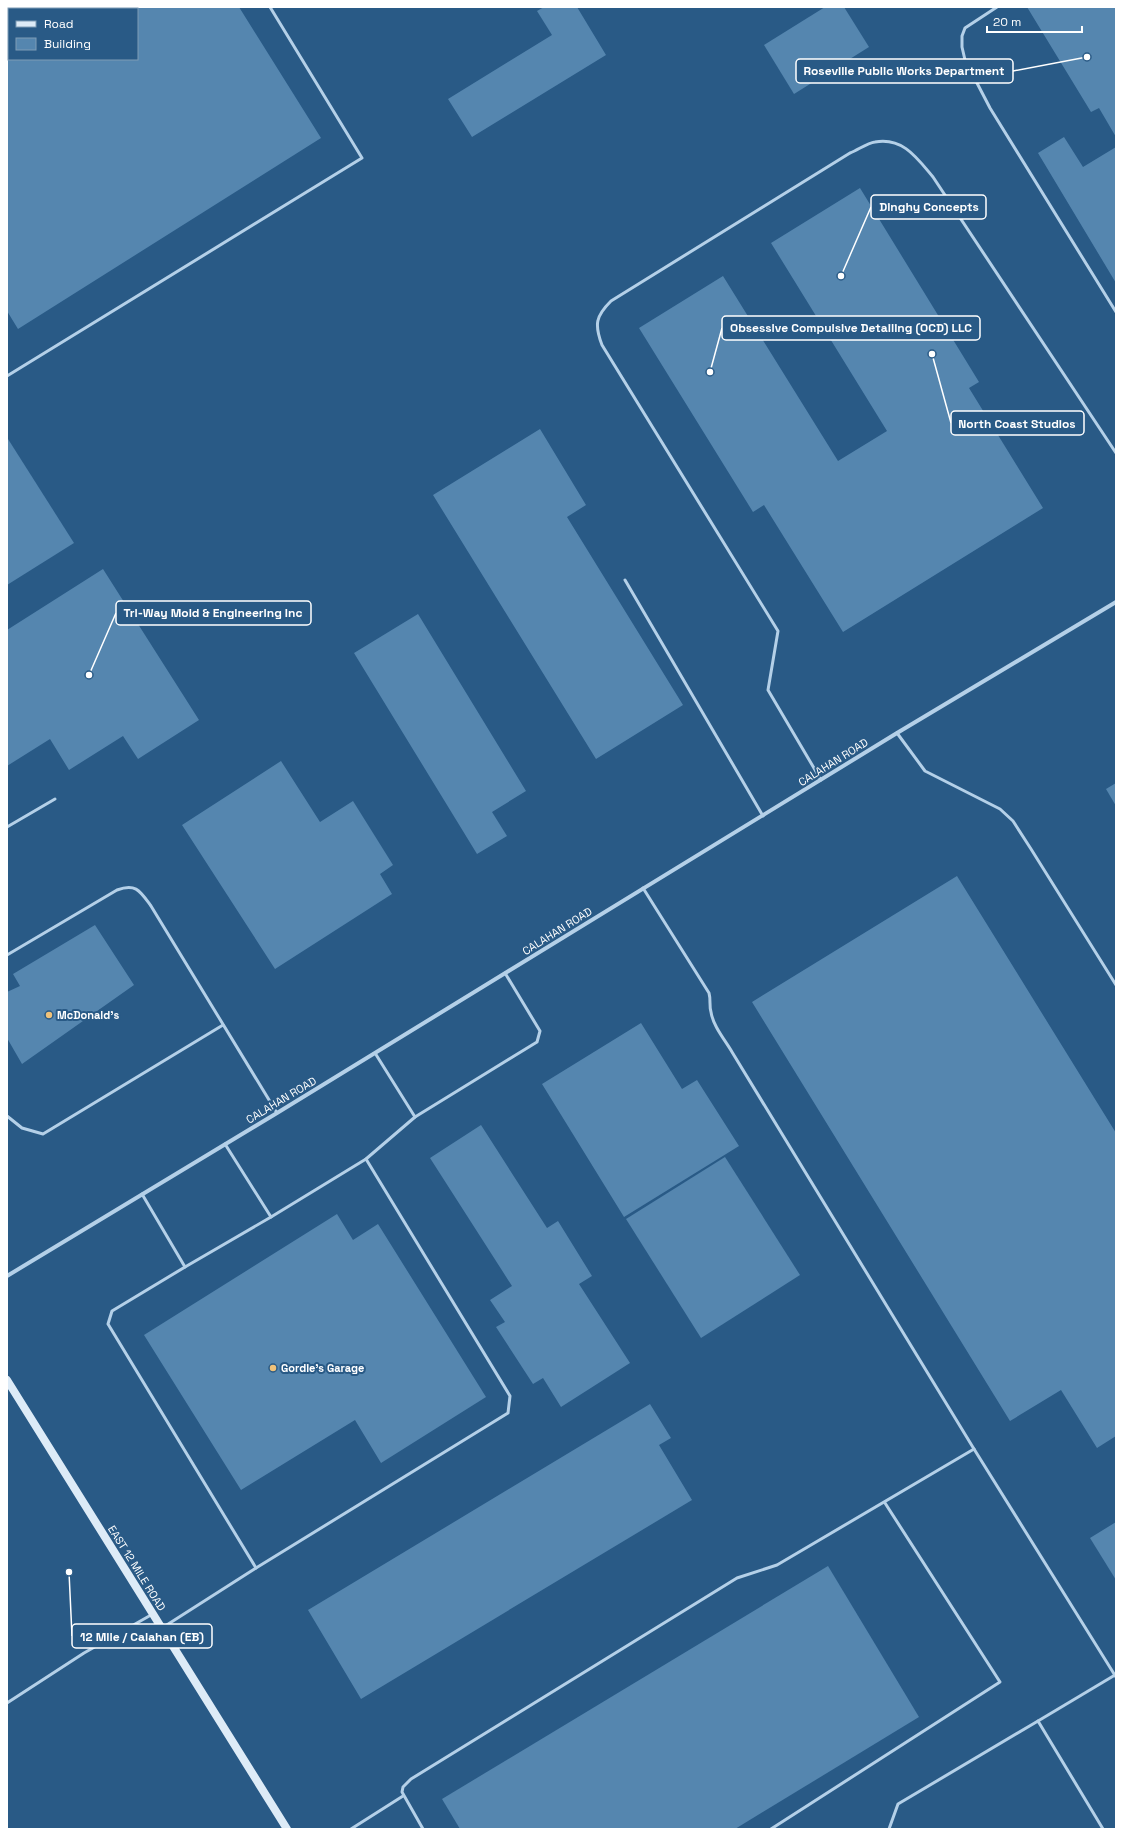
<svg xmlns="http://www.w3.org/2000/svg" width="1123" height="1836" viewBox="0 0 1123 1836" font-family="'Space Grotesk',sans-serif">
<style>
.building{fill:#5586af}
.lines{fill:none;stroke-linecap:round;stroke-linejoin:round}
.service{stroke:#b4d0e8;stroke-width:3}
.minor{stroke:#b4d0e8;stroke-width:4}
.secondary{stroke:#ddebf7;stroke-width:8}
.poi-dot{fill:#efc27a;stroke:#295a86;stroke-width:1.5}
.labels{text-anchor:middle;stroke-width:4;stroke-linejoin:round;paint-order:stroke}
.street-label{font-size:11px;fill:#fff;stroke:#295a86}
.poi-label{font-size:11px;font-weight:bold;fill:#fff;stroke:#295a86;text-anchor:start}
.leader{fill:none;stroke:#fff;stroke-width:1.5}
.callout-dot{fill:#fff;stroke:#295a86;stroke-width:1.5}
.callout{fill:#295a86;stroke:#fff;stroke-width:1.5}
.callout-label{font-size:12px;text-anchor:middle;font-weight:bold;fill:#fff}
</style>
<rect width="100%" height="100%" fill="#295a86"/>
<g class="building">
<path d="M92 7H239L321 138 18 329 7 311V60L137 59V9H89Z"/>
<path d="M544 7H577L606 55 472 137 448 99 552 35 537 11Z"/>
<path d="M825 7H844L869 47 794 94 764 45Z"/>
<path d="M1027 7H1116V137L1099 108 1091 112Z"/>
<path d="M1064 137 1083 167 1116 147V283L1038 153Z"/>
<path d="M860 188 979 382 969 388 1043 508 843 632 764 505 753 512 639 328 723 276 838 461 887 431 771 243Z"/>
<path d="M540 429 586 505 567 517 683 705 596 759 433 495Z"/>
<path d="M8 439 74 543 7 585V440Z"/>
<path d="M103 569 199 720 138 759 123 736 69 770 50 739 7 766V630Z"/>
<path d="M418 614 526 791 492 812 507 836 477 854 354 653Z"/>
<path d="M281 761 320 822 353 801 393 865 380 874 392 894 275 969 182 825Z"/>
<path d="M1116 783V806L1106 789Z"/>
<path d="M957 876 1116 1133V1436L1097 1448 1061 1390 1010 1421 752 1002Z"/>
<path d="M95 925 134 985 22 1064 7 1038V992L20 986 13 974Z"/>
<path d="M641 1023 682 1089 697 1080 739 1146 624 1217 542 1084Z"/>
<path d="M481 1125 547 1228 558 1221 592 1276 579 1284 630 1363 561 1407 543 1378 533 1384 496 1327 505 1322 490 1300 512 1286 430 1158Z"/>
<path d="M725 1157 800 1275 701 1338 626 1219Z"/>
<path d="M337 1214 353 1240 378 1224 486 1397 381 1463 355 1420 241 1490 144 1335Z"/>
<path d="M650 1404 671 1438 659 1445 692 1500 361 1699 308 1610Z"/>
<path d="M1116 1522V1580L1090 1538Z"/>
<path d="M828 1566 919 1717 735 1829H460L442 1799Z"/>
</g>
<g class="lines">
<g class="service">
<path d="M997 7 965 28 962 36V47L965 60 990 108 1116 312"/>
<path d="M7 376 362 158 270 7"/>
<path d="M625 580 763 816"/>
<path d="M897 733 925 771 1000 809 1013 821 1031 849 1116 985"/>
<path d="M821 780 768 690 778 631 602 345C594 324 596 316 611 301L850 153C858 150 867 143 875 142 903 137 917 158 933 177L1116 453"/>
<path d="M7 827 55 799"/>
<path d="M643 888 709 993C711 1000 709 1006 711 1012 713 1026 725 1040 732 1052L974 1449 1116 1677"/>
<path d="M7 955 117 890C136 883 140 891 151 906L277 1113"/>
<path d="M375 1053 415 1117 537 1042 540 1031 505 973"/>
<path d="M7 1116 22 1128 43 1134 223 1025"/>
<path d="M225 1144 271 1217 366 1159 415 1117"/>
<path d="M142 1194 185 1267 271 1217"/>
<path d="M256 1568 508 1413 510 1396 366 1159"/>
<path d="M162 1628 256 1568 108 1324 112 1311 185 1267"/>
<path d="M7 1703 84 1653 151 1615"/>
<path d="M1038 1721 1115 1675"/>
<path d="M351 1829 403 1796"/>
<path d="M423 1829 402 1792 403 1787 411 1779 737 1578 777 1565 974 1449"/>
<path d="M771 1829 1000 1682 885 1503"/>
<path d="M889 1829 898 1804 1038 1721 1103 1829"/>
</g>
<path class="minor" d="M7 1276 277 1113 897 733 1116 602"/>
<path class="secondary" d="M7 1380 287 1829"/>
</g>
<g class="poi-dot">
<circle cx="49" cy="1015" r="4"/>
<circle cx="273" cy="1368" r="4"/>
</g>
<g class="labels">
<g class="street-label">
<text transform="translate(833 762) rotate(-32)" y="4">CALAHAN ROAD</text>
<text transform="translate(557 931) rotate(-32)" y="4">CALAHAN ROAD</text>
<text transform="translate(281 1100) rotate(-31)" y="4">CALAHAN ROAD</text>
<text transform="translate(137 1568) rotate(58)" y="4">EAST 12 MILE ROAD</text>
</g>
<g class="poi-label">
<text x="57" y="1019">McDonald's</text>
<text x="281" y="1372">Gordie's Garage</text>
</g>
</g>
<path class="leader" d="M1087 57L1013 71M841 276L871 207M710 372L722 328M932 354L951 423M89 675L116 613M69 1572L72 1636"/>
<g class="callout-dot">
<circle cx="1087" cy="57" r="4"/>
<circle cx="841" cy="276" r="4"/>
<circle cx="710" cy="372" r="4"/>
<circle cx="932" cy="354" r="4"/>
<circle cx="89" cy="675" r="4"/>
<circle cx="69" cy="1572" r="4"/>
</g>
<g class="callout">
<rect x="796" y="59" width="217" height="24" rx="4"/>
<rect x="871" y="195" width="115" height="24" rx="4"/>
<rect x="722" y="316" width="258" height="24" rx="4"/>
<rect x="951" y="411" width="133" height="24" rx="4"/>
<rect x="116" y="601" width="195" height="24" rx="4"/>
<rect x="72" y="1624" width="140" height="24" rx="4"/>
</g>
<g class="callout-label">
<text x="904" y="75">Roseville Public Works Department</text>
<text x="929" y="211">Dinghy Concepts</text>
<text x="851" y="332">Obsessive Compulsive Detailing (OCD) LLC</text>
<text x="1017" y="428">North Coast Studios</text>
<text x="213" y="617">Tri-Way Mold &amp; Engineering Inc</text>
<text x="142" y="1641">12 Mile / Calahan (EB)</text>
</g>
<rect width="1123" height="1836" fill="none" stroke="#ffffff" stroke-width="16"/>
<rect x="8" y="8" width="130" height="52" fill="#295a86" stroke="#7f9cb6"/>
<rect x="16" y="21" width="20" height="6" fill="#ddebf7" stroke="#7f9cb6"/>
<text x="44" y="28" font-size="12" fill="#ffffff">Road</text>
<rect x="16" y="38" width="20" height="12" fill="#5586af" stroke="#7f9cb6"/>
<text x="44" y="48" font-size="12" fill="#ffffff">Building</text>
<path d="M987 26v6h95v-6" fill="none" stroke="#ffffff" stroke-width="2"/>
<text x="993" y="26" font-size="12" fill="#ffffff" stroke="#295a86" stroke-width="3" paint-order="stroke">20 m</text>
</svg>
